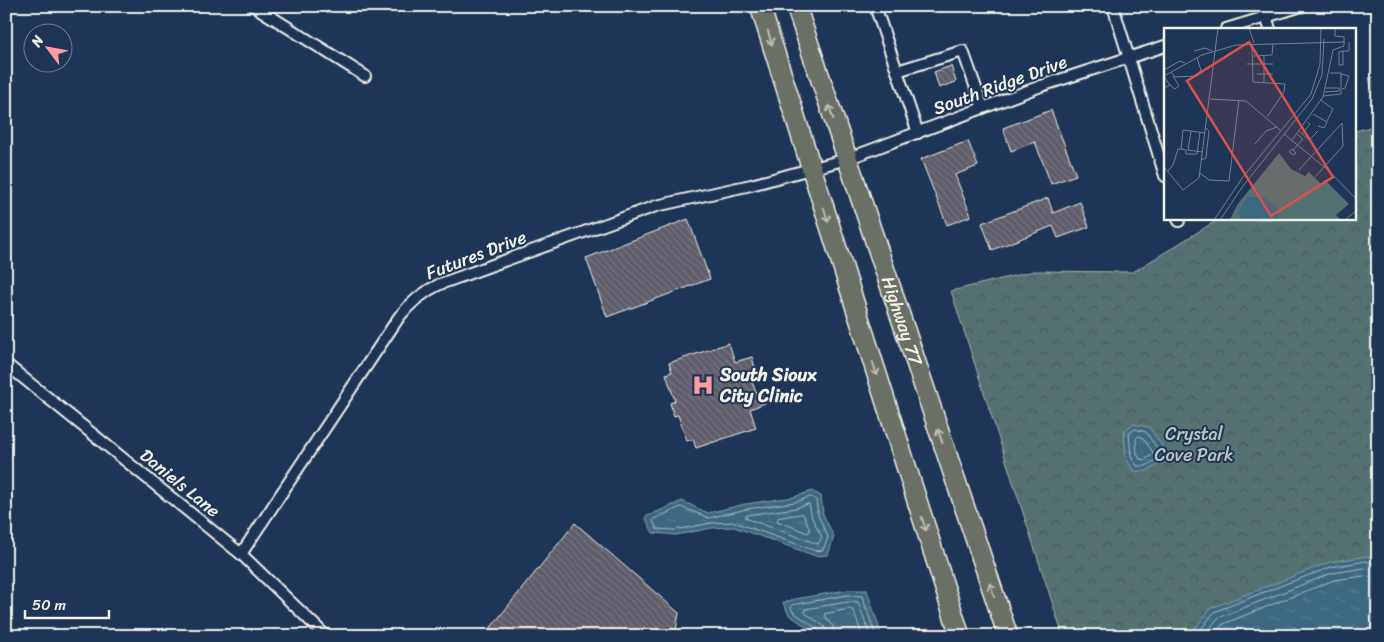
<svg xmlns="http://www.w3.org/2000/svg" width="1384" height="642" viewBox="0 0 1384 642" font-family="Sriracha,sans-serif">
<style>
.park{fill:url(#park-crowns);stroke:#a3b2ac}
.water{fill:url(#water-ripples);stroke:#869faa}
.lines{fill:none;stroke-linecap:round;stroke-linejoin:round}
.shore{stroke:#aababf;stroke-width:1}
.building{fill:url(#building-back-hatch);stroke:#f4f1e8}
.street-casing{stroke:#f4f1e8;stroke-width:14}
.highway-casing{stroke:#f4f1e8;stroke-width:22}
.street{stroke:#1d3557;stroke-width:10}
.highway{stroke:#6b7065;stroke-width:19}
.oneway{stroke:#bdbdb4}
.labels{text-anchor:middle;stroke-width:4;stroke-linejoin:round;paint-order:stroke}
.street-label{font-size:18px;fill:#f4f1e8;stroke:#1d3557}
.poi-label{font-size:18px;font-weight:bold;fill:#f4f1e8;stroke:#1d3557;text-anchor:start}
.park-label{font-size:18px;fill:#bbc5be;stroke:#1d3557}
.inset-road{fill:none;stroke:#738091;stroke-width:1}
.view{fill:#dc504e;fill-opacity:0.15;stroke:#dc504e;stroke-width:2.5}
.inset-edge{fill:none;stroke:#f4f1e8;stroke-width:2.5}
</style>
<defs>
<pattern id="park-crowns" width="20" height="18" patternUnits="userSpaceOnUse" patternTransform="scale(1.25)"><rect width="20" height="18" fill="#527271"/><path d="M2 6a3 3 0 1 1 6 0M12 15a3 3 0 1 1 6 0" fill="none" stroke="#4d5b59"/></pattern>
<pattern id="water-ripples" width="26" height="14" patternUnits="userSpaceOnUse" patternTransform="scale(1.25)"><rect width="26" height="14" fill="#3c6881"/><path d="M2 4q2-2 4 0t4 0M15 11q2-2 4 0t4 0" fill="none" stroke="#597e93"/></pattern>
<pattern id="building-back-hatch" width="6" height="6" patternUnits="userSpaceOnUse" patternTransform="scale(1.25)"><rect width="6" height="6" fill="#5f5d6a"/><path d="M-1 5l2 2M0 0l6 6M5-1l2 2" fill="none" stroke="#77757f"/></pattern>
</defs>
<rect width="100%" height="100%" fill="#1d3557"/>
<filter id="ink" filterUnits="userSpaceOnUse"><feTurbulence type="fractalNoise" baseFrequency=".02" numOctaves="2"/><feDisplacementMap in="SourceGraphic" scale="10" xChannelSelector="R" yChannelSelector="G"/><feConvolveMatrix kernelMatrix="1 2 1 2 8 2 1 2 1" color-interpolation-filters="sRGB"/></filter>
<g filter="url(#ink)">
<g class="park">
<path d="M1378 76V117L1369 78Z"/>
<path d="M1378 125V636H1063L951 291 1034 271 1133 272 1219 219H1355V131Z"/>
</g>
<g class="water">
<path d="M1133 424 1149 427 1165 450 1162 462 1147 471H1134L1126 458 1124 431Z"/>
<path d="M812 491 821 496 823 514 834 537 828 555 816 556 734 527 712 528 676 535 653 533 645 517 682 501 708 513 745 504 794 497Z"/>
<path d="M1368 556 1378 561V636H1189L1211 608 1330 562Z"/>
<path d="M847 590H867L882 636H820L789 615 783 603 795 599Z"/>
</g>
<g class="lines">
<g class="shore">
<path d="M1135 429 1146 432 1159 451 1157 459 1146 466H1137L1131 456 1129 434Z"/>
<path d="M1139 436 1143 438 1153 452 1152 455 1144 460 1140 459 1137 454 1136 439Z"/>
<path d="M811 497 816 500 818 515 828 537 823 550 816 551 734 522 711 523 675 530 657 529 653 521 654 519 681 507 709 518 747 509 795 502Z"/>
<path d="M809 504 812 518 822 537 818 544 745 518 747 515 796 508Z"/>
<path d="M803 514 810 530 808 533 777 521 778 518Z"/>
<path d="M821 636 819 630 793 612 791 608 792 605 847 595 862 596 876 636"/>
<path d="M828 636 824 626 805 613V609L848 602H858L870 636"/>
<path d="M835 636C835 624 827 622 824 614L849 609 854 611 862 636"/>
<path d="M1196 636 1214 612 1272 589 1331 567 1366 561 1378 565"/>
<path d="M1204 636 1218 618 1332 573 1365 568 1378 572"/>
<path d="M1213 636 1223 624 1334 580 1364 576 1378 579"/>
</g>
</g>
<g class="building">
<path d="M951 66 956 82 939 88 934 72Z"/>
<path d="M1051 110 1076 175 1051 184 1035 142 1011 151 1003 128Z"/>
<path d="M968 141 978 166 955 175 971 216 947 225 921 159Z"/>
<path d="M1048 198 1053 213 1080 202 1089 227 1058 238 1053 226 992 250 982 223Z"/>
<path d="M688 219 710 279 607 317 586 258Z"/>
<path d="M729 343 735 362 752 357 756 371 749 373 756 393 761 391 765 403 750 409 756 428 696 448 693 439 687 441 678 415 674 416 670 403 675 401 666 374 672 372 669 363Z"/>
<path d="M575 523 679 613 675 636H484Z"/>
</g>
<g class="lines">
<g class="street-casing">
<g id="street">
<path d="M254 6 365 76"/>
<path d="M875 6 918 133"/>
<path d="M1113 6 1165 176"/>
<path d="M1263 6 1270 29"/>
<path d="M1226 29 1302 6"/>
<path d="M897 71 963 51 983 108"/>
<path d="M1178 219 1179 221"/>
<path d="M6 364 241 554 326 636"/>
<path d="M241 554 399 317C411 302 423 292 440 284L656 206 751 185 847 159 1041 86 1165 46"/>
</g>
</g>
<g class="highway-casing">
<g id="highway">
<path d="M760 6 960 636"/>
<path id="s1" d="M796 6 1008 636"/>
</g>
</g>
<use href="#street" class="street"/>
<use href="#highway" class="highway"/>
</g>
<defs><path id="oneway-shaft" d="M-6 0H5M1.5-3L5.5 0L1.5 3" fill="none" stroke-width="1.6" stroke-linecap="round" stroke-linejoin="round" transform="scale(1.25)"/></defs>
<g class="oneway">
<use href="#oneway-shaft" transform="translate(770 38) rotate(73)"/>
<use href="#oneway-shaft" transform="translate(831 112) rotate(-108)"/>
<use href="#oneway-shaft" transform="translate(826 215) rotate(73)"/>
<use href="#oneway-shaft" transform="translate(875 369) rotate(72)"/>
<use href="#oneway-shaft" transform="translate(940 436) rotate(-109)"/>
<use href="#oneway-shaft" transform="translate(924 524) rotate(72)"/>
<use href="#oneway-shaft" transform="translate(992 590) rotate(-109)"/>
</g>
</g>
<defs>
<g id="hospital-bare" transform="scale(1.725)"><path d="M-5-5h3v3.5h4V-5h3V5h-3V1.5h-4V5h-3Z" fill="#ff9aa2" stroke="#1d3557" stroke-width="2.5" paint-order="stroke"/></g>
</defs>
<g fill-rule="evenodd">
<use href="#hospital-bare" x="703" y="385"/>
</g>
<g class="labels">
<g class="street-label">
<text transform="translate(1000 85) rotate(-20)" y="6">South Ridge Drive</text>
<text transform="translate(476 255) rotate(-21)" y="6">Futures Drive</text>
<text dy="6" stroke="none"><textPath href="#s1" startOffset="332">Highway 77</textPath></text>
<text transform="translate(180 483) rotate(39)" y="6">Daniels Lane</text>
</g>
<g class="poi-label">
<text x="720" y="381">South Sioux<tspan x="720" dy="21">City Clinic</tspan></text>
</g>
<g class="park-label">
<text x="1194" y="440">Crystal<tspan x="1194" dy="21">Cove Park</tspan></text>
</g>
</g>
<g transform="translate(1164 28)">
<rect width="192" height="192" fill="#1d3557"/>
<path d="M115 125 127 141 141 148 145 144 157 156 161 152 185 176 172 187 176 191 66 192 73 177Z" fill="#527271"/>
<path d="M83 169H99L105 173 114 181 115 192H78L74 185Z" fill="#3c6881"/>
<path class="inset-road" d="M85 0 90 15M88 16 89 54 121 56 120 64 103 89M30 23 41 20 48 23M179 23H185V14M89 28 108 27 109 16M83 36H109M175 37H179V23M175 37V24L179 23M0 42 16 33 21 35M7 44 11 49 33 48 37 42 33 30M93 46H109M177 46 185 48 181 60 178 61M0 48 38 27 72 17 181 14M0 49 6 57 0 60M100 54V28M6 57 11 61 15 58 9 48M161 64 175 63V60H162M159 68 177 66V45H166M46 71 82 73 116 102M157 72 169 81 163 93M149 86 163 94 160 100 154 98M27 103 19 102 17 121 22 122V126H33L36 104M135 103 145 112 154 103M120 106 164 142 193 172M138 106 146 96 144 94M128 112 159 69 169 22 180 18V9L171 8V0M91 116 102 103 113 99M128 121 132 125 130 127 125 124ZM129 122 139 111 133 106M38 124 24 122 27 103 41 105M37 132 42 130 43 120 45 103 41 99M0 139 19 162 35 150 54 0M135 142 178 95 179 118 151 149M4 143 9 137 14 121H17M36 145 45 152 65 153 75 72M50 192 79 149 147 66 156 36 157 0M56 192 79 158 148 71 158 47 160 11M181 192 193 182"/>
<path class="view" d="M85 14 169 149 107 188 23 53Z"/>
<rect width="192" height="192" class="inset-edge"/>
</g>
<rect width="1384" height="642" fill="none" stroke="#1d3557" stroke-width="25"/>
<rect x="12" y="12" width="1359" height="617" fill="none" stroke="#f4f1e8" stroke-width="2" filter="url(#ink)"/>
<g transform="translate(48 48) rotate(302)"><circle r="24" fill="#1d3557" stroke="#738091"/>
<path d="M0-4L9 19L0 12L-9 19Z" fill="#ff9aa2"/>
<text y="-8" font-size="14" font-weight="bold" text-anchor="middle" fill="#f4f1e8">N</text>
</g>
<path d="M25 610v8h84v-8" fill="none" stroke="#f4f1e8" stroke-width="2.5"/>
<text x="32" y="610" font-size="15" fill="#f4f1e8" stroke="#1d3557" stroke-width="4" paint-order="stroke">50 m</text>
</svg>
